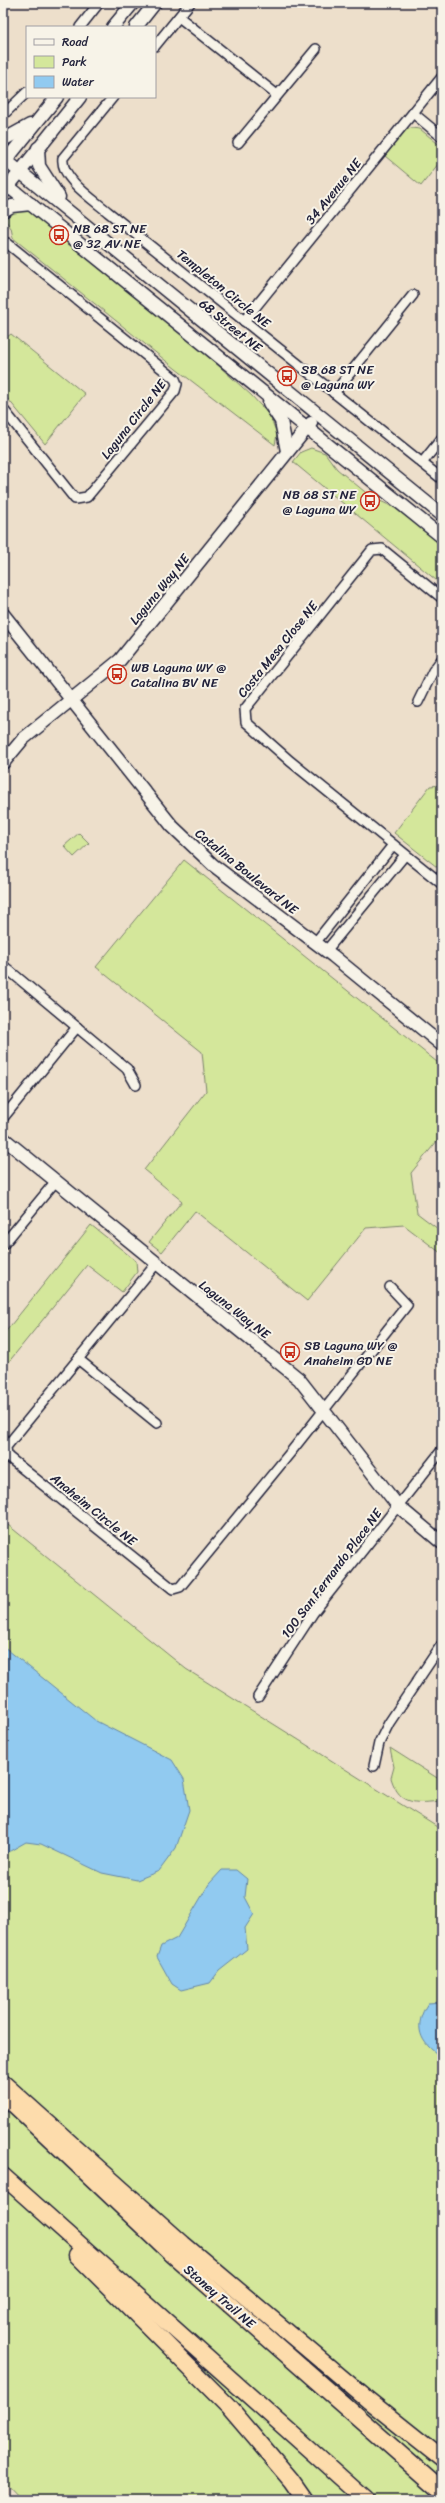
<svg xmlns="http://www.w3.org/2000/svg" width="445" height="2503" viewBox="0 0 445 2503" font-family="Sriracha,sans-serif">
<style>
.green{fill:#d4e79b;stroke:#7b846b}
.water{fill:#91caf0;stroke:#6587a8}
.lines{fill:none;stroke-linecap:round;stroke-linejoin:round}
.street-casing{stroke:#22223b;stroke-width:12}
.secondary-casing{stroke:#22223b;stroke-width:15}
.highway-casing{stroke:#22223b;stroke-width:19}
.street{stroke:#f7f3e8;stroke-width:9}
.secondary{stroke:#f7f3e8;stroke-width:12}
.highway{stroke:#fddcac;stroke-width:16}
.labels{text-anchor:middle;stroke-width:4;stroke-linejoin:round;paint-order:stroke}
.street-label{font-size:13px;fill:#22223b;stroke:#f7f3e8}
.poi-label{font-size:13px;fill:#22223b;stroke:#f7f3e8;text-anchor:start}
</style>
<rect width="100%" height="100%" fill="#eddfcb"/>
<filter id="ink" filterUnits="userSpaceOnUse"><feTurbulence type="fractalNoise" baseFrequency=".025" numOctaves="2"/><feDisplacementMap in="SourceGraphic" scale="8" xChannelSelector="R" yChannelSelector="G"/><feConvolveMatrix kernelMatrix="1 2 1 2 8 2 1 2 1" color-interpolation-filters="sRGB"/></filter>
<g filter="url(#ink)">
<g class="green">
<path d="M411 128 420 129 442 147V159L421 186 385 156 406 130Z"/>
<path d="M25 210 34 214 201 350 251 395 270 416 277 434 275 445 176 369 13 238 11 228 3 217 12 211Z"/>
<path d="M11 334 85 394 45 444 3 393V340Z"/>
<path d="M311 448 325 453 337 469 370 496 397 509 442 545V585L293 462 301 452Z"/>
<path d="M442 785V871L394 833 430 786Z"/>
<path d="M79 833 89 843 74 857 64 846Z"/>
<path d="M184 860 442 1066V1135L411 1173 417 1213 442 1232V1254L404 1225 366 1228 307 1301 195 1211 162 1252 149 1242 182 1201 144 1170 206 1091 202 1052 96 967Z"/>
<path d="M91 1225 136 1261 137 1272 122 1292 87 1265 3 1369V1335Z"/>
<path d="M3 1521 186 1669 442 1830V2500H22L3 2480Z"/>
<path d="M390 1748 442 1781V1801C417 1803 400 1807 391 1778L394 1767Z"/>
</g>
<g class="water">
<path d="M3 1646 96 1721 172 1760 184 1779 189 1810 176 1848 159 1871 137 1880 102 1873 41 1844 26 1842 3 1855Z"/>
<path d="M222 1870H236L247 1879 245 1897 254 1914 245 1928 247 1949 219 1971 210 1983 181 1990 172 1984 157 1957 161 1946 177 1938 209 1884Z"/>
<path d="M442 2002V2057C419 2043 413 2026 428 2003Z"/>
</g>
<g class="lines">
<g class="street-casing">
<g id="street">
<path d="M179 17 277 95"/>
<path d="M80 27 99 3"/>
<path d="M155 46 190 3"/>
<path d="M113 97 63 158C60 178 94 200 108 212L442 479"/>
<path d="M413 113 442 137"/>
<path d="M3 115 27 92"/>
<path d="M238 143 316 49"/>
<path d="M3 243H7L175 379 177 384 175 391 87 497 75 499 3 409"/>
<path d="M244 321 442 77"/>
<path d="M334 393 413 295"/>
<path d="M422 463 442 438"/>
<path d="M442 598 382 549 372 550 245 709 246 722 290 761 442 884"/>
<path d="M418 702 433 671 442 659"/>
<path d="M315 943 393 845"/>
<path d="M326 951 405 855"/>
<path d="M5 967 127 1069 136 1085"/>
<path d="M3 1118 77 1027"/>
<path d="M3 1245 55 1182"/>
<path d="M156 1264 6 1447 7 1456 173 1589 180 1587 290 1453 407 1305 390 1287"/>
<path d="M78 1359 157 1423"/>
<path d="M258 1697 313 1613 442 1450"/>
<path d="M374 1766 379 1743 389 1723 442 1644"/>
</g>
</g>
<g class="secondary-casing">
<g id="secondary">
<path d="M113 27 133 3"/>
<path d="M136 27 155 3"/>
<path d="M3 140 30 125"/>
<path d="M38 148 39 166 59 197"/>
<path d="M3 158 442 515"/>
<path d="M3 164 57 97"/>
<path d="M3 182 442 537"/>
<path d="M3 193 80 97"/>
<path d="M3 211 12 206 31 204"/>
<path d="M269 403 281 421 287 451"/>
<path d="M3 614 172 826 213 865 333 956 442 1045"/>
<path d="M3 763 23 739 120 660 311 423"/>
<path d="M3 1138 299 1379 398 1506 442 1543"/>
</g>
</g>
<g class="highway-casing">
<g id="highway">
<path d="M3 2083 183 2244 368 2400 442 2459"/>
<path d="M3 2094 171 2253 442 2491"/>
<path d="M3 2176 366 2500"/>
<path d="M77 2255 229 2407 291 2480 305 2500"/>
</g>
</g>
<use href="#street" class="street"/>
<use href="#secondary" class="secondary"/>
<use href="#highway" class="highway"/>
</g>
</g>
<defs>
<g id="bus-ring" transform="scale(1)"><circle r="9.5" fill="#f7f3e8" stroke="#c8321e" stroke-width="1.5"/><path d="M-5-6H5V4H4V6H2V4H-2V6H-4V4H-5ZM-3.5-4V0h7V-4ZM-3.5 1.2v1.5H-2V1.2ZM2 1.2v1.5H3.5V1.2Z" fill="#c8321e"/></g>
</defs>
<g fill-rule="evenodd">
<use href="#bus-ring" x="59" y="235"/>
<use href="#bus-ring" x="287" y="376"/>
<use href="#bus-ring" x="370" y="501"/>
<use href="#bus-ring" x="117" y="674"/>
<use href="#bus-ring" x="290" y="1352"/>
</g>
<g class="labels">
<g class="street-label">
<text transform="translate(333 191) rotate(-51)" y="5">34 Avenue NE</text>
<text transform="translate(224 288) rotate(39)" y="5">Templeton Circle NE</text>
<text transform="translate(231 325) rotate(39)" y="5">68 Street NE</text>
<text transform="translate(133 419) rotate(-52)" y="5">Laguna Circle NE</text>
<text transform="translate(159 589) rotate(-51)" y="5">Laguna Way NE</text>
<text transform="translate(277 649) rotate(-51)" y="5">Costa Mesa Close NE</text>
<text transform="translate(247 871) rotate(39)" y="5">Catalina Boulevard NE</text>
<text transform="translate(235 1309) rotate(38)" y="5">Laguna Way NE</text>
<text transform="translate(94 1509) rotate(39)" y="5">Anaheim Circle NE</text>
<text transform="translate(331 1573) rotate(-53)" y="5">100 San Fernando Place NE</text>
<text transform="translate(220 2296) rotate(41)" y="5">Stoney Trail NE</text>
</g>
<g class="poi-label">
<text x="73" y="233">NB 68 ST NE<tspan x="73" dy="15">@ 32 AV NE</tspan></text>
<text x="301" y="374">SB 68 ST NE<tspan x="301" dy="15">@ Laguna WY</tspan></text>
<text x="356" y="499" text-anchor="end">NB 68 ST NE<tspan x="356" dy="15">@ Laguna WY</tspan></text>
<text x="131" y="672">WB Laguna WY @<tspan x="131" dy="15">Catalina BV NE</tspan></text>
<text x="304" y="1350">SB Laguna WY @<tspan x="304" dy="15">Anaheim GD NE</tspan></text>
</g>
</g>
<rect width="445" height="2503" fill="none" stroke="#f7f3e8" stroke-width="16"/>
<rect x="8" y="8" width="429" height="2487" fill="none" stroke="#22223b" stroke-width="1.5" filter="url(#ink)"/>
<rect x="26" y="26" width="130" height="72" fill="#f7f3e8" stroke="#a29fa3"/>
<rect x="34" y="39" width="20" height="6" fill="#f7f3e8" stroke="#a29fa3"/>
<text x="62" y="46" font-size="12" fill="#22223b">Road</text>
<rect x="34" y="56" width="20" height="12" fill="#d4e79b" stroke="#a29fa3"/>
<text x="62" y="66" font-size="12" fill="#22223b">Park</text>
<rect x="34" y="76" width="20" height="12" fill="#91caf0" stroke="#a29fa3"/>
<text x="62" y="86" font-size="12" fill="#22223b">Water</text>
</svg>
